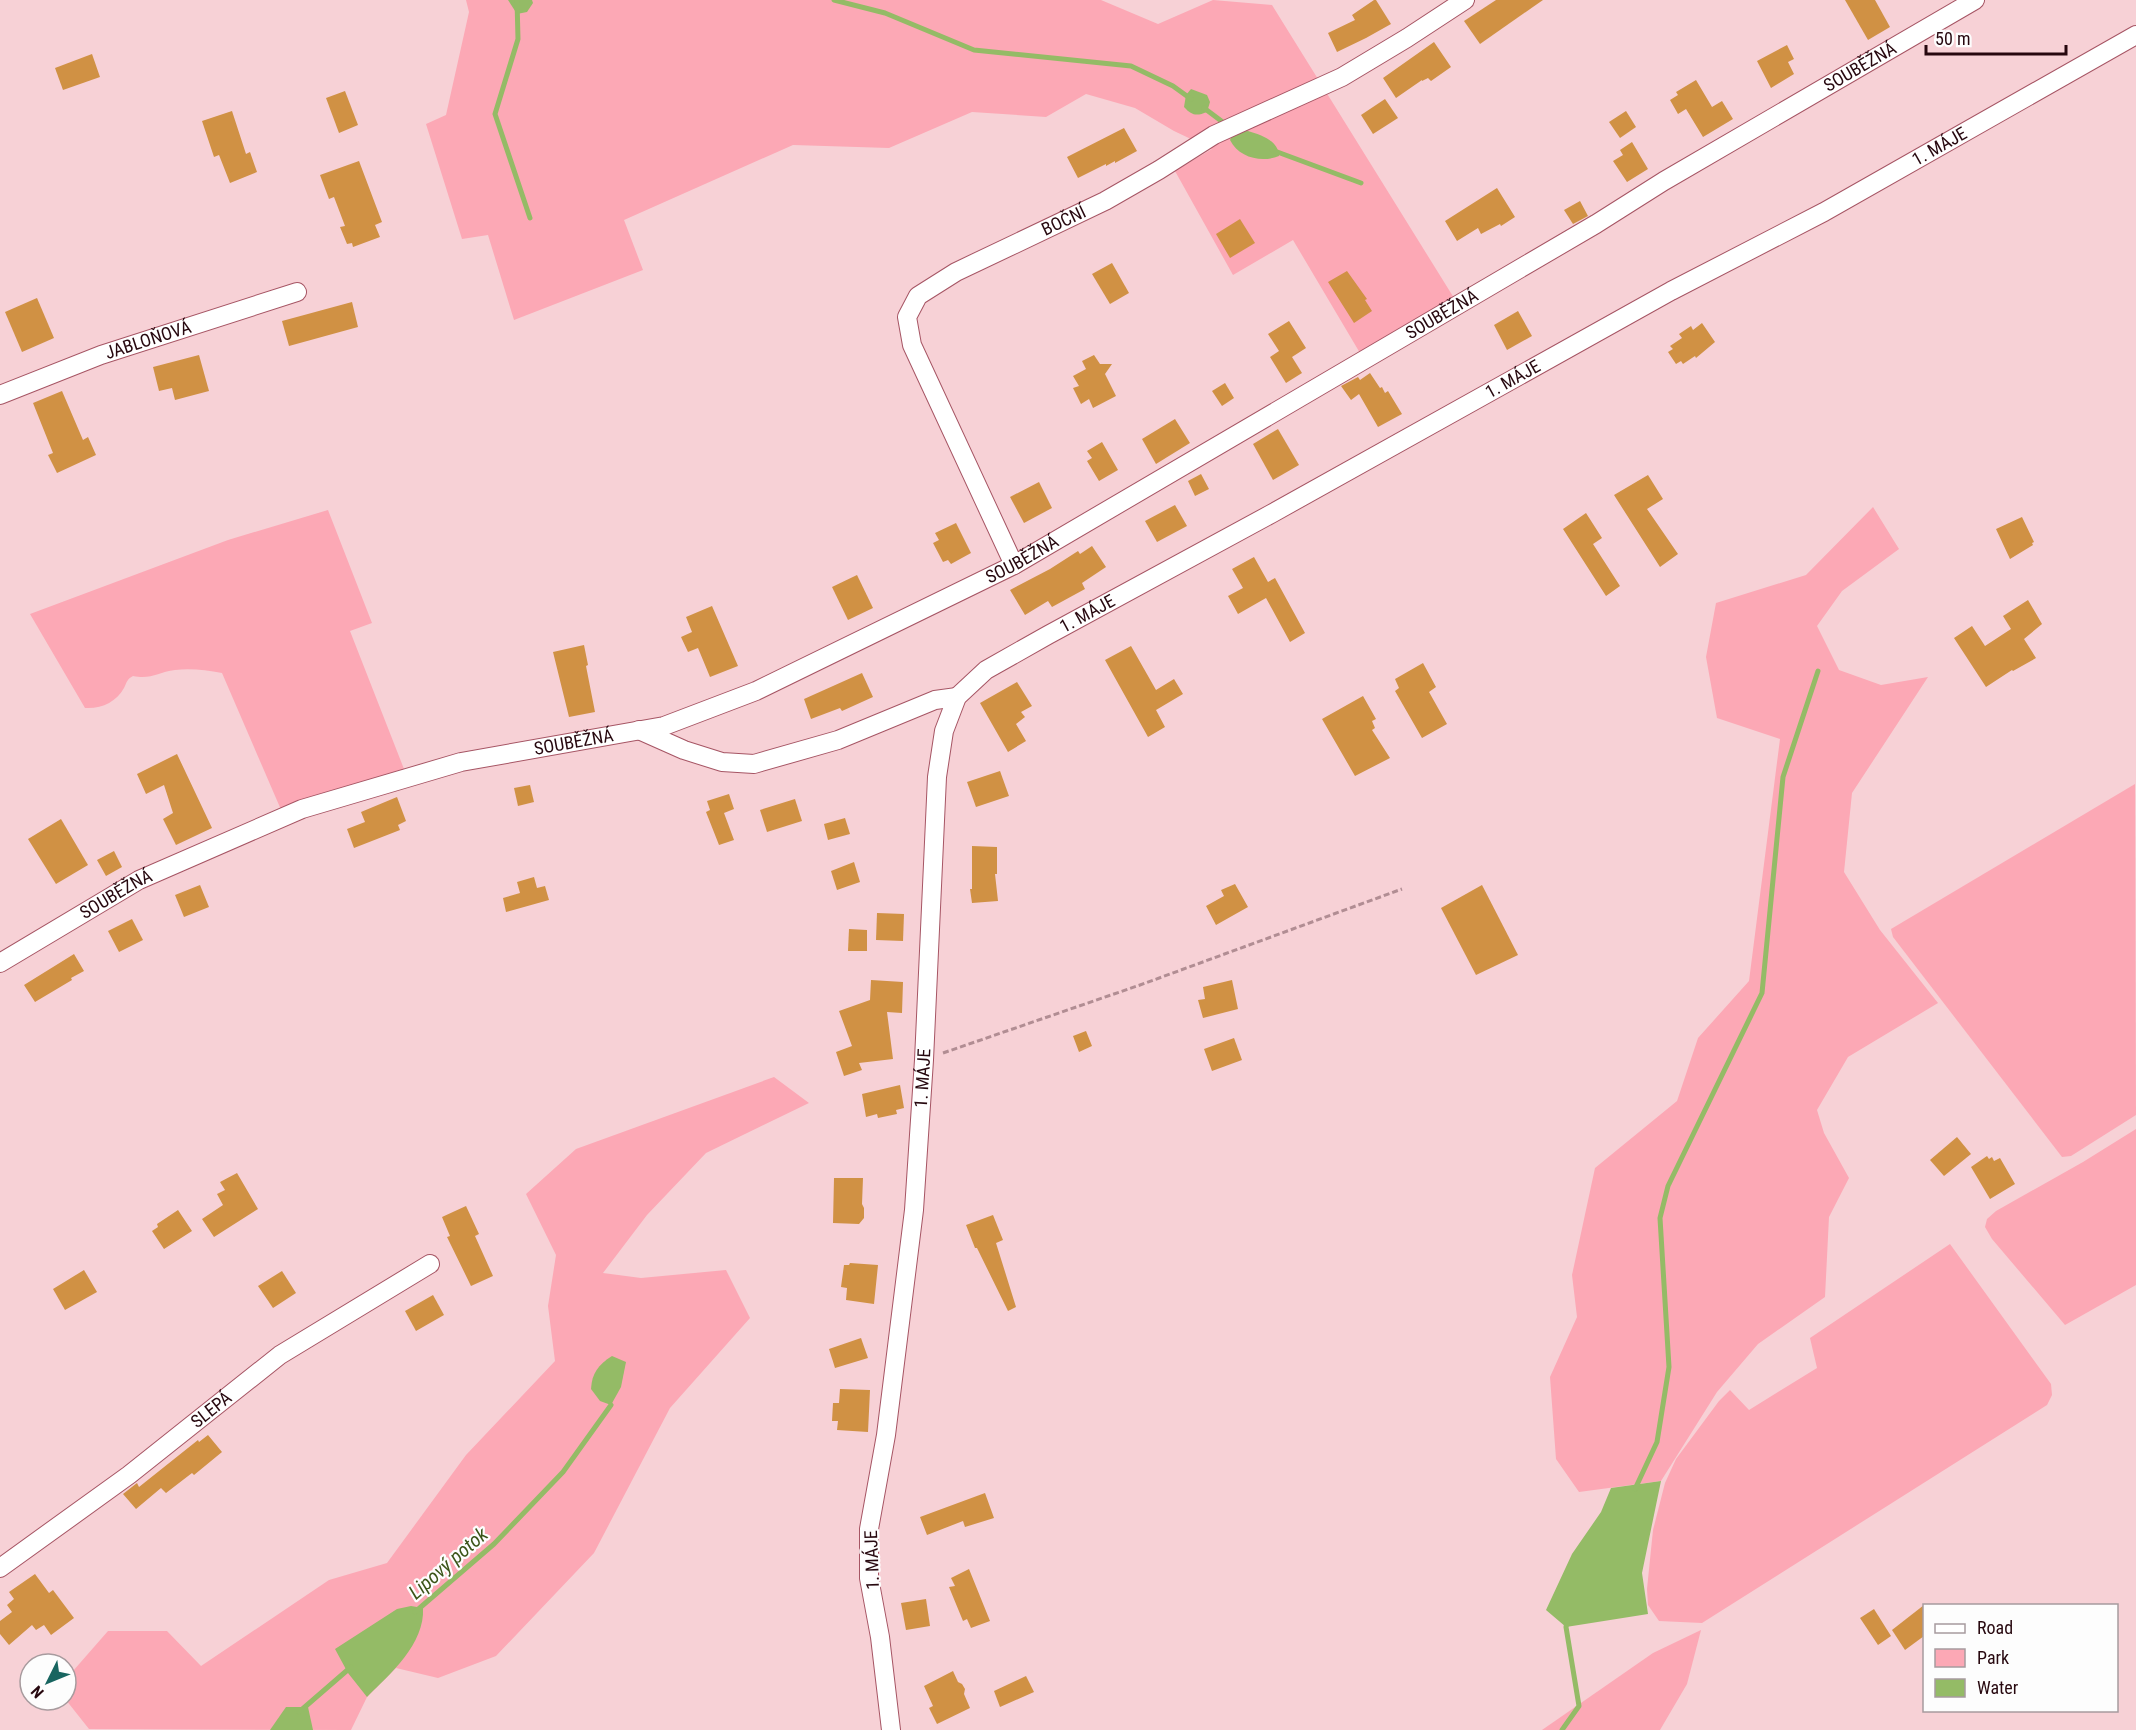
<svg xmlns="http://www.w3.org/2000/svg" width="2136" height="1730" viewBox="0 0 2136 1730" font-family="'Roboto Condensed',sans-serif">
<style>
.green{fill:#fca8b5}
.water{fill:#94bb66}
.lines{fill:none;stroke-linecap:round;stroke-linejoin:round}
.stream{stroke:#94bb66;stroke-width:5}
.building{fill:#d09144}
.street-casing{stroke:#a65564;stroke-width:20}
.path{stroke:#b18d93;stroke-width:3;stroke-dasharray:6 3;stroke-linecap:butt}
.street{stroke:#fff;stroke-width:18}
.labels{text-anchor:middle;stroke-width:4.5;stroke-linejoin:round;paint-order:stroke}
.street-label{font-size:18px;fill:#27080f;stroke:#fdfdfd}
.water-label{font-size:20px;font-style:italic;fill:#3b5418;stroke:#fdfdfd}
</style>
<rect width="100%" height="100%" fill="#f7d1d6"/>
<g class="green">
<path d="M466 0H1101L1158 24 1213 0 1272 5 1454 298 1360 353 1293 240 1233 275 1175 171 1212 149 1174 131 1135 108 1086 94 1046 117 972 112 889 148 793 145 624 220 643 270 514 320 488 235 462 239 426 124 446 115 469 12Z"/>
<path d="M1873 507 1899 549 1842 591 1817 626 1839 670 1881 685 1928 677 1852 793 1844 872 1880 930 1938 1003 1848 1057 1817 1110 1824 1133 1849 1178 1829 1217 1825 1297 1758 1344 1717 1392 1661 1481 1579 1492 1556 1459 1550 1377 1577 1317 1572 1275 1595 1168 1677 1101 1698 1038 1749 981 1780 739 1717 718 1706 657 1716 603 1806 575Z"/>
<path d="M328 510 372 623 350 631 404 769 282 812 222 673C206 670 190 668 175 670 158 672 151 680 133 676 127 679 127 682 124 688 116 702 102 709 85 708L30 614 228 540Z"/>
<path d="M2135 784 2136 1115 2071 1156 2062 1157 1893 937 1891 929Z"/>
<path d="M774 1077 809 1103 706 1153 647 1215 603 1273 641 1278 726 1270 750 1318 670 1408 594 1553 496 1656 438 1678 396 1668 367 1697 351 1730 89 1729 66 1700V1679L108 1631H167L201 1666 329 1580 387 1563 466 1455 555 1361 548 1306 556 1255 526 1194 576 1149Z"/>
<path d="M2136 1129V1285L2065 1325 1992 1239 1985 1227 1987 1219 1996 1211 2083 1162Z"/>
<path d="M1950 1244 2051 1384 2052 1395 2047 1405 1702 1623 1659 1621 1648 1605 1647 1589 1653 1530 1665 1483 1676 1459 1719 1401 1730 1390 1749 1410 1817 1368 1810 1338Z"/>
<path d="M1701 1630 1687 1684 1660 1730H1542L1653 1653Z"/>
</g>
<g class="water">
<path d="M508 0H532L533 3 527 12 517 14Z"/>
<path d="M1191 89 1207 95 1210 102 1207 112C1197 116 1192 116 1184 107L1186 95Z"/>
<path d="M1248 131C1261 135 1278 140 1279 156 1262 163 1239 158 1230 140L1234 132Z"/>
<path d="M612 1356 626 1362 621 1387 611 1405 600 1401 591 1389C592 1373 598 1365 612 1356Z"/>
<path d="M1661 1481 1642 1573 1648 1614 1566 1627 1546 1610 1572 1554 1601 1512 1611 1488Z"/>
<path d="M411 1606 423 1608C425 1644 390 1674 367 1697L348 1673 335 1649 397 1609Z"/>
<path d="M286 1707H308L313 1730H270Z"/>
</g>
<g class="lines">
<g class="stream">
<path d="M517 0 518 39 495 114 530 218"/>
<path d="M834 0 885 13 974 50 1131 66 1173 86 1191 99"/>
<path d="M1204 108 1228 126"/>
<path d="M1272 150 1361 183"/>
<path d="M1635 1489 1657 1442 1669 1367 1660 1218 1668 1186 1762 993 1783 777 1818 671"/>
<path d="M415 1612 494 1544 563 1472 611 1405"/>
<path d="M299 1712 351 1667"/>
<path d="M1562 1730 1579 1706 1566 1627 1567 1622"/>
</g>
</g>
<g class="building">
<path d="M1374 0H1376L1391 24 1366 38 1337 52 1328 33 1355 20 1352 15Z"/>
<path d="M1496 0H1543L1480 44 1464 21Z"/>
<path d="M1845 0H1875L1890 27 1868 40Z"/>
<path d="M1434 42 1451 67 1431 81 1428 78 1422 81V80L1396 98 1383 78Z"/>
<path d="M1787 45 1794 59 1788 62 1794 74 1771 88 1757 61Z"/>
<path d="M92 54 100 77 63 90 55 68Z"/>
<path d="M1696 80 1712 107 1722 101 1733 119 1703 137 1686 109 1678 114 1670 100 1678 95 1676 92Z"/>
<path d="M345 91 358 125 339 133 326 98Z"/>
<path d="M1385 99 1398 118 1373 134 1361 115Z"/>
<path d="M232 111 246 154 250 152 257 172 230 183 219 155 214 157 202 121Z"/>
<path d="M1626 111 1636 127 1620 138 1609 122Z"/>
<path d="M1124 128 1137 151 1115 163V161L1106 166V164L1078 178 1067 157Z"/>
<path d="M1632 142 1648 169 1627 182 1613 161 1623 155 1620 150Z"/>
<path d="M359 161 382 222 375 225 380 237 353 247 352 243 347 244 340 227 345 226 334 197 329 199 320 175Z"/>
<path d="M1497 188 1515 217 1501 226 1500 224 1481 234 1478 228 1457 241 1445 221Z"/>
<path d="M1580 201 1588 216 1573 224 1564 210Z"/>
<path d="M1240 219 1255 243 1230 258 1216 234Z"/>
<path d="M1112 263 1129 293 1110 304 1092 274Z"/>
<path d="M1347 271 1367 299 1365 300 1372 311 1354 323 1328 282Z"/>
<path d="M37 298 54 338 22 352 5 312Z"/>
<path d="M352 302 358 327 289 346 282 321Z"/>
<path d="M1518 311 1532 336 1507 350 1494 325Z"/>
<path d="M1289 321 1306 348 1292 357 1302 373 1286 383 1270 357 1279 351 1268 334Z"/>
<path d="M1702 323 1715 342 1696 358 1695 356 1683 364 1681 361 1676 364 1668 352 1673 349 1670 346 1682 338 1679 334 1691 326 1693 330Z"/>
<path d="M199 355 209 391 175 400 172 388 159 391 153 367Z"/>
<path d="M1094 355 1100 364H1112L1105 374 1116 396 1093 408 1089 399 1081 404 1073 388 1079 386 1073 376 1086 369 1082 361Z"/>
<path d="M1370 373 1380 388 1382 387 1385 393 1388 391 1402 414 1378 427 1359 394 1351 400 1341 386 1358 377 1360 380Z"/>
<path d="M1225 383 1234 398 1222 406 1212 391Z"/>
<path d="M62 391 83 440 88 437 96 455 57 473 48 455 53 453 33 403Z"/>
<path d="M1175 419 1190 443 1156 464 1142 439Z"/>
<path d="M1278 429 1299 465 1273 480 1253 444Z"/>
<path d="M1102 442 1118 470 1099 481 1087 461 1092 458 1087 451Z"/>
<path d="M1201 474 1209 489 1195 496 1188 481Z"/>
<path d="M1648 475 1663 499 1647 509 1678 554 1660 567 1614 495Z"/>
<path d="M1039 482 1052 508 1024 523 1010 497Z"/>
<path d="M1175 505 1187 526 1157 542 1145 521Z"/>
<path d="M1586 513 1602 538 1593 544 1620 586 1606 596 1563 529Z"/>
<path d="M2022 517 2034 542 2032 543 2033 545 2010 559 1996 529Z"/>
<path d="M956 523 971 553 951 564 948 560 943 562 933 543 939 540 935 533Z"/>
<path d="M1092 546 1106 567 1082 583 1085 589 1052 607 1048 601 1025 615 1010 590 1050 569 1078 551 1080 554Z"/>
<path d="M1254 557 1268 582 1275 578 1305 633 1290 642 1266 598 1238 614 1228 596 1243 588 1232 569Z"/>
<path d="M857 575 873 608 848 620 832 587Z"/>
<path d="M2028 600 2042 624 2024 639 2036 658 2013 671 2012 670 1986 687 1954 638 1972 626 1985 646 2011 629 2003 616Z"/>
<path d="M712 606 738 666 710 677 698 648 688 652 681 637 692 632 686 617Z"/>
<path d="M584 645 588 665 586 666 595 712 569 717 553 652Z"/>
<path d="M1131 646 1156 690 1174 679 1183 694 1156 710 1165 727 1148 737 1105 660Z"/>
<path d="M1423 663 1436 687 1429 692 1447 724 1422 738 1395 691 1399 688 1395 679Z"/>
<path d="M862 673 873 697 842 711 840 708 811 719 804 699Z"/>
<path d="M1017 682 1032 706 1021 712 1025 717 1016 724 1026 741 1008 752 980 703Z"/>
<path d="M1363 696 1376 719 1372 721 1375 728 1372 730 1390 758 1355 776 1322 719Z"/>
<path d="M177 754 212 828 176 845 163 819 173 813 164 785 146 794 137 774Z"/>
<path d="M1000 771 1009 796 976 807 967 782Z"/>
<path d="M530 785 534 802 518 806 514 788Z"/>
<path d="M729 794 734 809 724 813 734 840 719 845 706 812 710 810 707 801Z"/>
<path d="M397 797 406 821 398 825 400 830 354 848 347 829 365 822 361 812Z"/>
<path d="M795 799 802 821 767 832 760 810Z"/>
<path d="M845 818 850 834 828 840 824 824Z"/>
<path d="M61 819 88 865 56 884 28 839Z"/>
<path d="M972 846 997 847V874H995L998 901 972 903 970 889H972Z"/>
<path d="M114 851 122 867 106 876 97 860Z"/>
<path d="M854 862 860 882 837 890 831 871Z"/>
<path d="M534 877 537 888 545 886 549 900 506 912 503 898 520 893 517 882Z"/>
<path d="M1235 884 1248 907 1216 925 1206 906 1224 896 1221 890Z"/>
<path d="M200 885 209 907 184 917 175 895Z"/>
<path d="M1482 885 1518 955 1476 975 1441 908Z"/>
<path d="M877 913 904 914 903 941 876 940Z"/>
<path d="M132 919 143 940 119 952 108 931Z"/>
<path d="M849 929 867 930V951H848Z"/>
<path d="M74 954 84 971 71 978 72 980 35 1002 24 985Z"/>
<path d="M871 980 903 982 902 1013 887 1012 893 1059 859 1063 862 1070 844 1076 836 1052 852 1046 839 1011 870 1000Z"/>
<path d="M1232 980 1238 1009 1203 1018 1198 1000 1205 999 1203 987Z"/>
<path d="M1086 1031 1092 1046 1079 1052 1073 1036Z"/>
<path d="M1234 1038 1242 1060 1212 1071 1204 1049Z"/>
<path d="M900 1085 904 1108 896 1110 897 1114 878 1118 877 1114 866 1117 862 1094Z"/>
<path d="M1957 1137 1971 1154 1944 1176 1930 1160Z"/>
<path d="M1987 1156 1989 1159 1992 1157 1994 1161 2000 1158 2015 1184 1990 1199 1971 1167Z"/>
<path d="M237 1173 258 1209 214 1237 202 1219 223 1205 217 1194 225 1190 220 1182Z"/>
<path d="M834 1178H863L862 1204 864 1208V1218L859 1224 833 1223Z"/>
<path d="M466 1206 479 1234 475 1236 493 1276 471 1286 447 1237 450 1236 442 1217Z"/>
<path d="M178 1210 192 1231 164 1249 152 1231 158 1227 157 1224Z"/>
<path d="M993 1215 1003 1240 996 1243 1016 1307 1008 1311 977 1248H975L966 1225Z"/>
<path d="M850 1263 878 1265 874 1304 846 1300 847 1288 841 1287 844 1265H849Z"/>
<path d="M84 1270 97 1292 65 1310 53 1289Z"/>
<path d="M282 1271 296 1293 273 1308 258 1286Z"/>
<path d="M433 1295 444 1315 416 1331 405 1311Z"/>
<path d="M861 1338 868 1358 835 1368 829 1349Z"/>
<path d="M840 1389 870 1390 868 1432 837 1430 838 1421H832L833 1403H839Z"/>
<path d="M208 1435 222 1452 194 1475 192 1473 166 1493 161 1488 136 1509 123 1494 137 1483 139 1487 198 1440 199 1442Z"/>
<path d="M985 1493 994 1518 965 1527 963 1521 927 1535 920 1517Z"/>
<path d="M969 1569 990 1621 971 1628 967 1619 963 1621 949 1587 955 1586 951 1578Z"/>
<path d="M35 1574 49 1593 53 1590 74 1618 51 1635 44 1625 36 1630 32 1625 9 1645 0 1634V1621L12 1612 7 1605 14 1599 9 1592Z"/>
<path d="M926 1599 930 1626 906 1630 901 1603Z"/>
<path d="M1924 1605V1636L1905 1650 1892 1630Z"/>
<path d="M1874 1609 1891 1636 1878 1645 1860 1618Z"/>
<path d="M953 1671 958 1682 962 1684 965 1689 964 1694 970 1708 937 1724 929 1708 933 1706 924 1686Z"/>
<path d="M1026 1676 1034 1692 1000 1707 994 1691Z"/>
</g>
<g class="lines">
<g class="street-casing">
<g id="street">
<path id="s1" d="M0 395 101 355 297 292"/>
<path id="s2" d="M1014 565 912 345 907 317 918 296 956 272 1105 201 1159 170 1214 135 1342 77 1407 38 1465 0"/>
<path d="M639 730 684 750 722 762 754 764 838 740 935 700 957 697"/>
<path id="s3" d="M0 963 139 880 302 809 461 762 664 726 756 691 1014 565 1596 224 1664 181 1975 0"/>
<path id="s4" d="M0 1568 129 1475 280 1355 430 1264"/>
<path id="s5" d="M891 1730 880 1637 869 1578V1529L886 1435 914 1210 924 1060 937 777 944 731 957 697 986 670 1048 635 1271 514 1671 291 1824 212 2136 35"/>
</g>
</g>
<path class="path" d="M943 1053 1140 985 1402 889"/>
<use href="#street" class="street"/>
</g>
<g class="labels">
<g class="street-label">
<text dy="6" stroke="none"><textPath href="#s3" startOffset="2079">SOUBĚŽNÁ</textPath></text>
<text dy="6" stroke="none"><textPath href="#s5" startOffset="2169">1. MÁJE</textPath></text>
<text dy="6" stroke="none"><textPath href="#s2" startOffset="459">BOČNÍ</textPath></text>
<text dy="6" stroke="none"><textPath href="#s3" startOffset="1593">SOUBĚŽNÁ</textPath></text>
<text dy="6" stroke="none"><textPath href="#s1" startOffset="158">JABLOŇOVÁ</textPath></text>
<text dy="6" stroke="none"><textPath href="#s5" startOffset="1683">1. MÁJE</textPath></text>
<text dy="6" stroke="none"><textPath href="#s3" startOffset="1107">SOUBĚŽNÁ</textPath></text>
<text dy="6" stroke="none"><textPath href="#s5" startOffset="1197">1. MÁJE</textPath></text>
<text dy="6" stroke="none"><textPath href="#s3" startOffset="620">SOUBĚŽNÁ</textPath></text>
<text dy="6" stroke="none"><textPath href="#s3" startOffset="135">SOUBĚŽNÁ</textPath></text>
<text dy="6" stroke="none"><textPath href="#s5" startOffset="657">1. MÁJE</textPath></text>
<text dy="6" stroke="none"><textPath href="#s4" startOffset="264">SLEPÁ</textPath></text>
<text transform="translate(872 1560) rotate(-92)" y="6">1. MÁJE</text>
</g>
<g class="water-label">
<text transform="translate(448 1563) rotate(-41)" y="7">Lipový potok</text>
</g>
</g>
<rect x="1923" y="1604" width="195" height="108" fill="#fdfdfd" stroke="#a79b9e" stroke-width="1.5"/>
<rect x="1935" y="1624" width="30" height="9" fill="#ffffff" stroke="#a79b9e" stroke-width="1.5"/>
<text x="1977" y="1634" font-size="18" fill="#27080f">Road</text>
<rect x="1935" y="1649" width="30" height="18" fill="#fca8b5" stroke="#a79b9e" stroke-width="1.5"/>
<text x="1977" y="1664" font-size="18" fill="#27080f">Park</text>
<rect x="1935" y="1679" width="30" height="18" fill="#94bb66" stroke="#a79b9e" stroke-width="1.5"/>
<text x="1977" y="1694" font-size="18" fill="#27080f">Water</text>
<g transform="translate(48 1682) rotate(227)"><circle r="28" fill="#fdfdfd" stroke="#a79b9e" stroke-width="1.5"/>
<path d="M0-4.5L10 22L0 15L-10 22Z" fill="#186560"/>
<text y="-9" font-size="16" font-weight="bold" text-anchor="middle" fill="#27080f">N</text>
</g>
<path d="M1926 45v9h140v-9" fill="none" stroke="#27080f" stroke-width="3"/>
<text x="1935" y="45" font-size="18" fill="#27080f" stroke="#fdfdfd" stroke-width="4.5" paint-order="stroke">50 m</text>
</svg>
